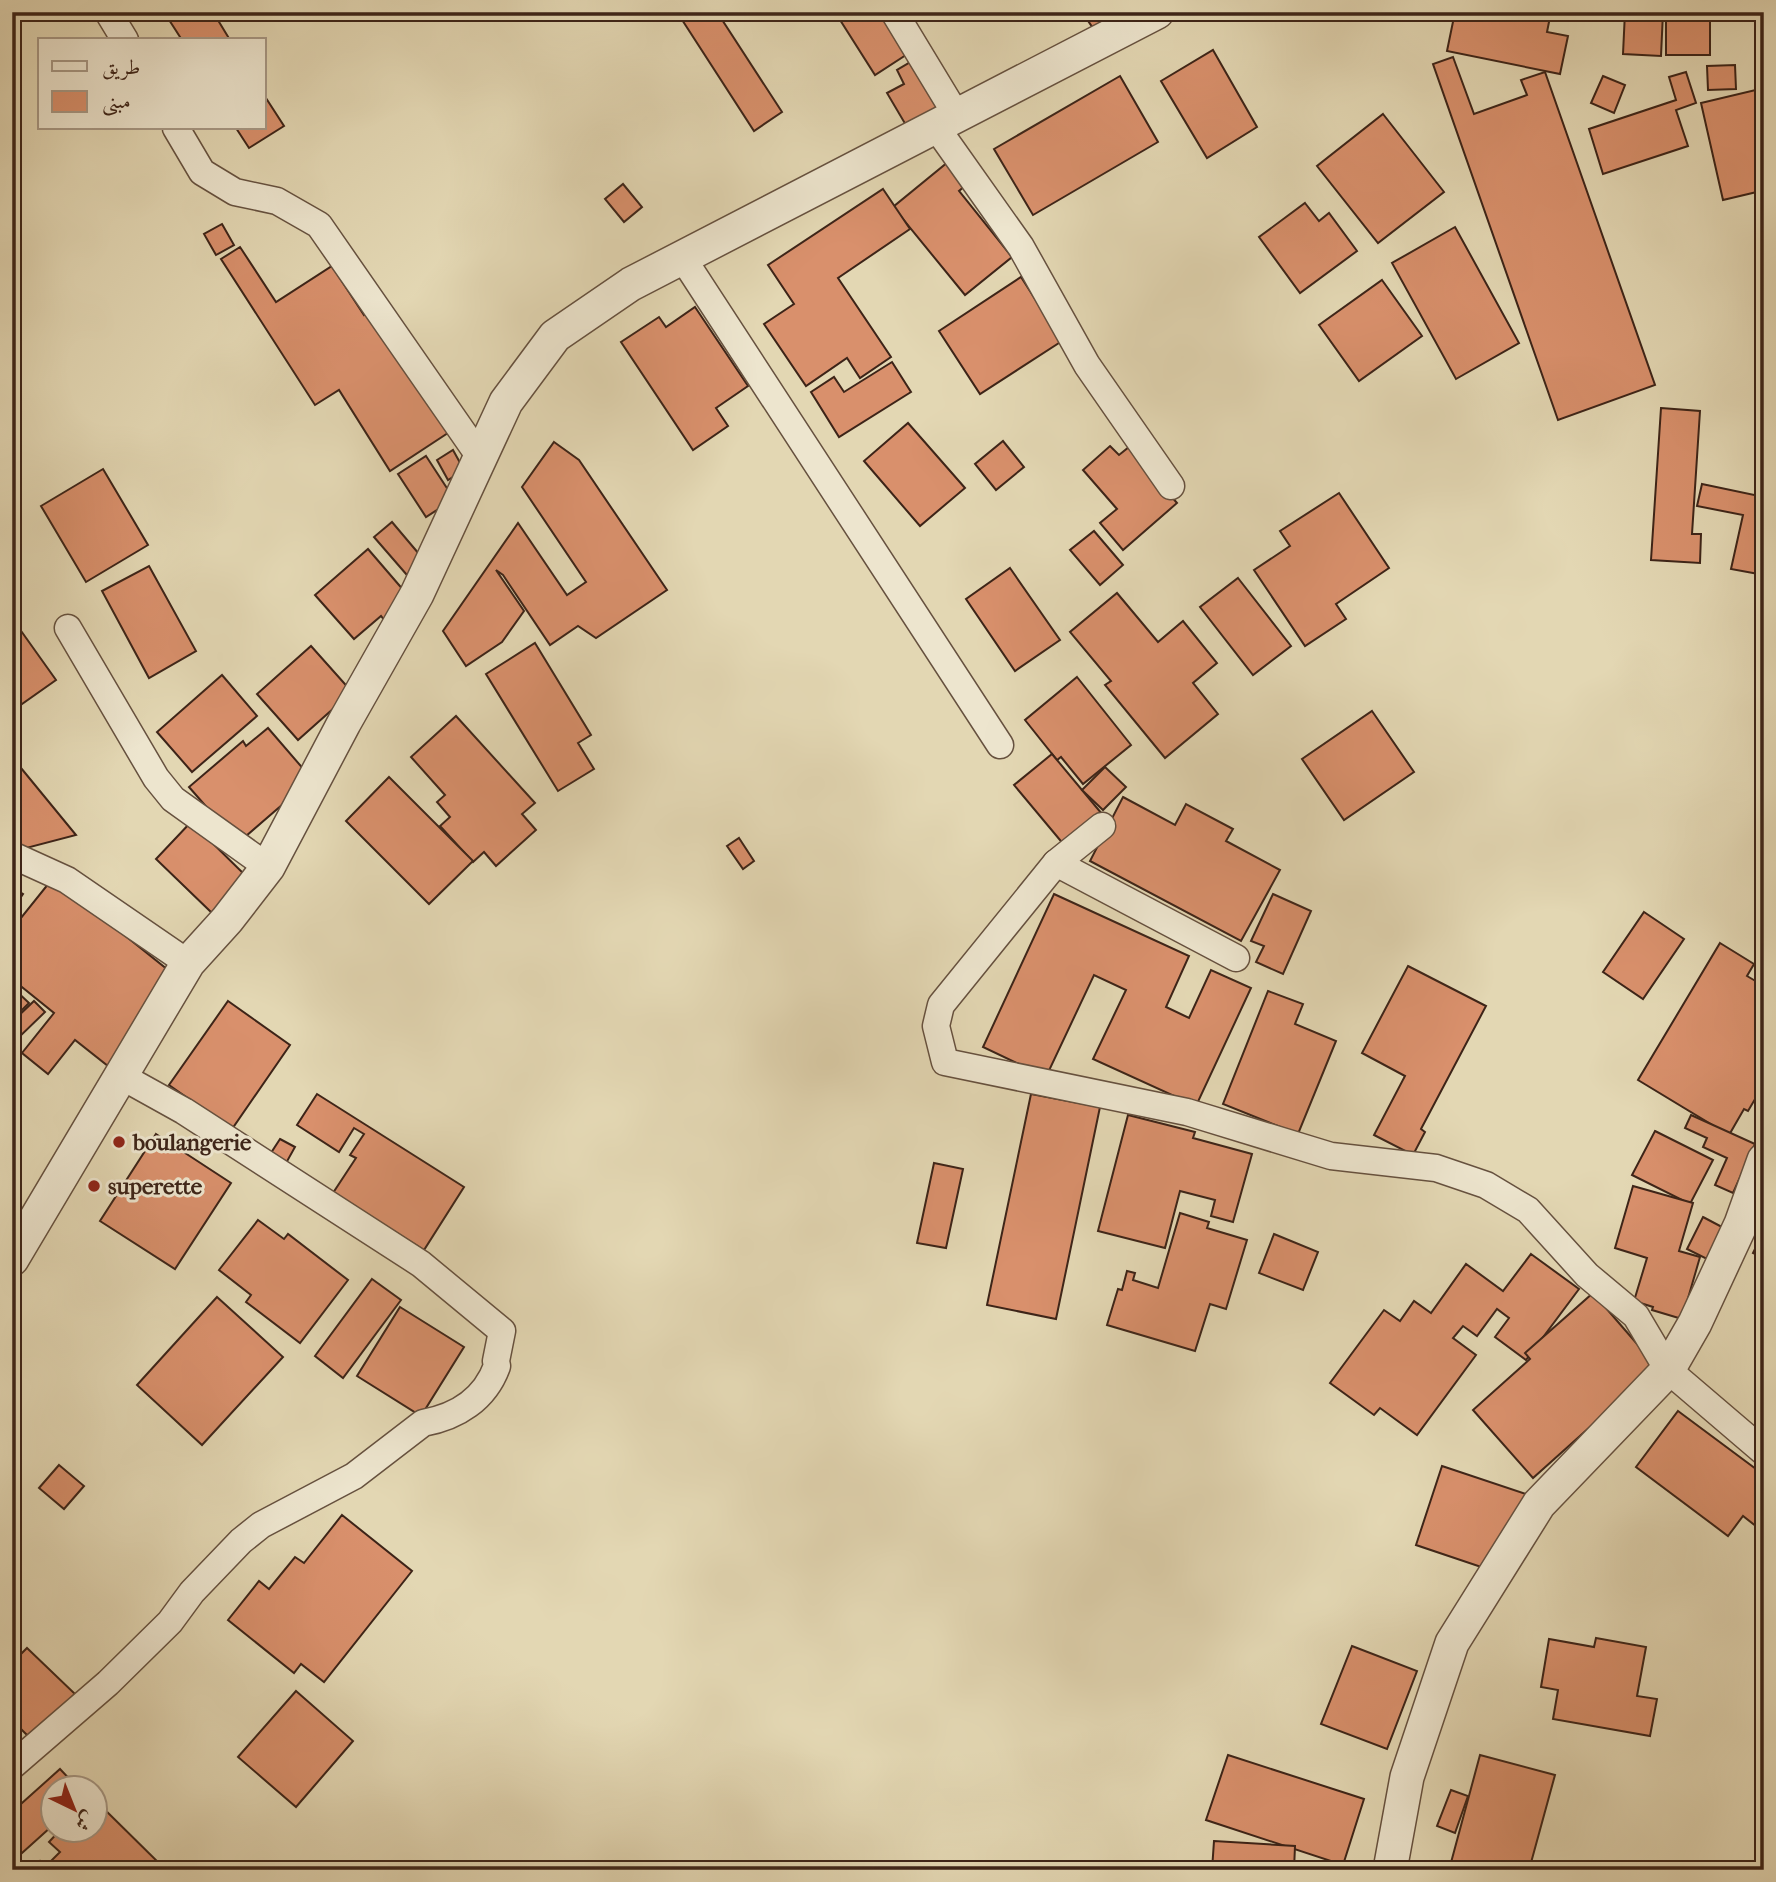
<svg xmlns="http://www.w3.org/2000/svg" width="1776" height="1882" viewBox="0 0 1776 1882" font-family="'IM FELL French Canon',Amiri,serif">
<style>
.building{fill:#d9906c;stroke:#3d2418;stroke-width:2}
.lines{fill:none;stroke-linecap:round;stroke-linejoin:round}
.minor-casing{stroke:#66513f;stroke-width:29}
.tertiary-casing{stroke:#66513f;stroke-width:36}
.minor{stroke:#ede5ce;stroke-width:26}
.tertiary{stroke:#ede5ce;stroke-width:33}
.poi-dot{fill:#8f2418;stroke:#ede5ce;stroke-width:2.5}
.labels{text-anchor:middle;stroke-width:6;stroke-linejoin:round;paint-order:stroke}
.poi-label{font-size:23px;font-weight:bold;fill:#3d2418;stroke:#ede5ce;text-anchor:start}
</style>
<rect width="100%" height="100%" fill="#e3d7b3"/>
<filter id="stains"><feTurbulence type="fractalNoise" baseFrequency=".00286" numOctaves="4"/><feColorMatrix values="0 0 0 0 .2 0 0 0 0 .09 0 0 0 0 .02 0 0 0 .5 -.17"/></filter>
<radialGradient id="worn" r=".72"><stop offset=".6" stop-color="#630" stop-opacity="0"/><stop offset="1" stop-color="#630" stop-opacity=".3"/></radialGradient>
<g class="building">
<path d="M164 12H213L230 40H182Z"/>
<path d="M677 12H717L782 112 754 131Z"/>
<path d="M835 12H882L909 53 875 75Z"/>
<path d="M1082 12H1121L1095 31Z"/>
<path d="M1455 12H1551L1547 32 1568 36 1560 74 1447 51Z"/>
<path d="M1625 12H1663L1661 56 1623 54Z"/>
<rect x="1666" y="12" width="44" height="43"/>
<path d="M1758 12H1764V39Z"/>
<path d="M1213 50 1257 127 1207 158 1161 81Z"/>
<path d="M1453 57 1474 114 1527 95 1521 80 1545 72 1655 385 1558 420 1433 64Z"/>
<path d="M914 60 944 113 910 132 887 93 904 84 897 70Z"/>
<path d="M1735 65 1736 89 1708 90 1707 66Z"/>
<path d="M1686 72 1696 103 1676 110 1688 146 1603 174 1589 129 1676 100 1669 77Z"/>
<path d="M1120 76 1158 142 1033 215 994 149Z"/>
<path d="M1603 76 1625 85 1614 113 1591 103Z"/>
<path d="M1764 88V202L1761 191 1723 200 1701 103Z"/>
<path d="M264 95 284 126 249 148 236 128H264Z"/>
<path d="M1383 114 1444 192 1378 243 1317 166Z"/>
<path d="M948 162 966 185 959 191 1012 257 965 295 893 207Z"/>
<path d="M623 184 642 207 624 222 605 199Z"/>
<path d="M883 189 910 229 838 278 891 357 860 378 847 358 806 386 764 324 794 304 768 265Z"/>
<path d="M1305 203 1319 221 1329 213 1357 251 1300 293 1259 237Z"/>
<path d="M222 224 234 245 216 255 204 234Z"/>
<path d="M1455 227 1519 343 1456 379 1392 263Z"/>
<path d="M240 247 276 302 332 266 364 315 376 307 454 429 390 471 339 390 315 405 221 259Z"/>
<path d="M1021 277 1062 341 980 394 939 331Z"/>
<path d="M1382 280 1422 336 1359 381 1319 325Z"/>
<path d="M695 307 748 386 716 408 728 426 693 450 621 342 659 317 666 327Z"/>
<path d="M892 362 911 392 839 437 811 392 834 377 844 392Z"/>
<path d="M1661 408 1700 411 1692 534H1701L1700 563 1651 560Z"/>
<path d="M908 423 965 488 920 526 864 461Z"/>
<path d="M1003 441 1024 467 996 490 975 464Z"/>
<path d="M554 442 579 460 667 590 596 638 578 626 550 645 503 575 496 570 524 611 502 642 466 666 443 631 518 523 567 595 586 582 522 487Z"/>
<path d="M1110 446 1119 455 1129 447 1177 503 1123 550 1100 523 1117 509 1083 470Z"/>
<path d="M453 450 464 470 448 480 437 460Z"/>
<path d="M426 456 454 499 426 517 398 474Z"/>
<path d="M1764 458V479L1758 478Z"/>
<path d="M103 469 148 545 86 582 41 506Z"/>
<path d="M1702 484 1764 497V575L1731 569 1743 515 1697 506Z"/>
<path d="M1339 493 1389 568 1336 604 1346 619 1305 646 1254 570 1290 546 1280 531Z"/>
<path d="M392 522 430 567 413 582 374 537Z"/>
<path d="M1094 531 1123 565 1100 585 1070 550Z"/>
<path d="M368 549 411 599 385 621 381 616 354 639 315 595Z"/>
<path d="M149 566 196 651 149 678 102 591Z"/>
<path d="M1010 568 1060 640 1015 671 966 599Z"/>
<path d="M1238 578 1291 646 1253 675 1200 607Z"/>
<path d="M1117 593 1158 642 1183 621 1217 663 1193 683 1218 714 1165 758 1105 685 1111 681 1070 632Z"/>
<path d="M19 628 56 680 12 711V633Z"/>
<path d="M535 643 591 735 578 743 594 769 558 791 486 674Z"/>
<path d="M311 646 352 692 298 740 257 694Z"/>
<path d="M222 675 257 716 192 772 157 732Z"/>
<path d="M1077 677 1131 745 1083 784 1061 757 1057 760 1025 720Z"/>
<path d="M1372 711 1414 772 1344 820 1302 759Z"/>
<path d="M456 716 535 803 522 814 536 830 496 866 484 852 473 862 440 826 450 817 437 802 445 795 411 757Z"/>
<path d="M268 728 312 779 238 843 189 787 243 741 246 746Z"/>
<path d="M1052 754 1102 814 1065 846 1014 785Z"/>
<path d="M1105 767 1126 787 1103 810 1082 790Z"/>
<path d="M21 768 76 835 15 851 12 848V774Z"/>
<path d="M389 777 473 861 429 904 346 821Z"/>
<path d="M1123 797 1175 825 1186 804 1233 829 1226 841 1280 870 1241 941 1090 861Z"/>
<path d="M191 822 247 877 212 913 156 859Z"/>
<path d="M739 838 754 861 743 869 727 846Z"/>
<path d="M53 878 178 978 108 1066 75 1040 48 1074 22 1053 54 1013 12 979V929Z"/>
<path d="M12 887 23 894 12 910Z"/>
<path d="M1054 894 1189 956 1166 1007 1189 1018 1211 970 1251 988 1196 1106 1093 1059 1126 990 1094 975 1046 1077 983 1047Z"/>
<path d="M1273 894 1311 911 1283 974 1256 962 1264 946 1251 941Z"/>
<path d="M1644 912 1684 939 1643 999 1603 972Z"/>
<path d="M1720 943 1754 964 1747 976 1764 986V1084L1748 1111 1744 1109 1729 1135 1638 1080Z"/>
<path d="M1408 966 1486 1006 1421 1129 1425 1132 1413 1155 1374 1135 1405 1076 1362 1053Z"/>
<path d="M12 987 29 1003 12 1020Z"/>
<path d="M1268 991 1303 1004 1295 1024 1336 1041 1298 1134 1223 1104Z"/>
<path d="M34 1001 45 1012 12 1044V1022Z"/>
<path d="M228 1001 290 1045 232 1129 169 1085Z"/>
<path d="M317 1094 464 1187 424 1250 333 1193 356 1158 350 1155 364 1134 354 1128 339 1152 297 1125Z"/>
<path d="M1031 1094 1100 1107 1056 1319 987 1305Z"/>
<path d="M1128 1115 1195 1132 1193 1138 1252 1154 1233 1222 1211 1216 1215 1200 1180 1191 1165 1248 1098 1231Z"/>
<path d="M1691 1115 1755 1144 1733 1193 1715 1185 1727 1158 1703 1147 1707 1138 1685 1128Z"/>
<path d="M1655 1131 1713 1160 1690 1204 1632 1175Z"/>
<path d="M156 1134 231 1183 175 1269 100 1221Z"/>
<path d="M280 1139 295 1147 285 1165 269 1156Z"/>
<path d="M934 1163 963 1169 946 1248 917 1243Z"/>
<path d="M1633 1186 1693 1203 1679 1251 1700 1257 1682 1319 1652 1310 1653 1307 1634 1301 1647 1258 1615 1248Z"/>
<path d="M1180 1213 1209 1222 1207 1228 1247 1240 1226 1309 1210 1304 1195 1351 1107 1325 1118 1289 1122 1290 1127 1271 1135 1273 1133 1280 1158 1288Z"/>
<path d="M1703 1217 1722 1227 1707 1259 1687 1249Z"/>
<path d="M258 1220 284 1239 288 1234 348 1280 300 1343 246 1302 251 1295 219 1270Z"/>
<path d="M1764 1231V1258L1753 1253Z"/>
<path d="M1274 1234 1318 1252 1303 1290 1259 1273Z"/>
<path d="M1531 1254 1579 1289 1526 1360 1495 1337 1509 1318 1497 1309 1477 1336 1463 1326 1453 1338 1476 1355 1417 1435 1380 1408 1374 1415 1330 1383 1384 1310 1400 1321 1414 1301 1431 1313 1466 1264 1503 1291Z"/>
<path d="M372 1279 401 1300 343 1378 315 1356Z"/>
<path d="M1593 1293 1657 1367 1533 1478 1473 1410 1530 1359 1525 1353Z"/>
<path d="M217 1297 283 1357 202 1445 137 1385Z"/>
<path d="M400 1307 464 1347 421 1416 357 1376Z"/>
<path d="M1678 1411 1764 1475V1485L1758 1493 1764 1497V1519L1757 1527 1743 1516 1728 1536 1636 1467Z"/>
<path d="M59 1465 84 1486 64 1509 39 1488Z"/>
<path d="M1442 1466 1526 1494 1499 1573 1416 1545Z"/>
<path d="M342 1515 412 1571 324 1682 301 1664 294 1673 228 1620 259 1581 269 1589 295 1557 304 1563Z"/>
<path d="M1596 1638 1646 1647 1637 1696 1657 1699 1650 1736 1553 1719 1558 1690 1541 1687 1549 1639 1594 1647Z"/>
<path d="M1352 1646 1417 1671 1387 1749 1321 1724Z"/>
<path d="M27 1648 75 1694 31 1739 12 1720V1663Z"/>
<path d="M296 1691 353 1741 296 1807 238 1757Z"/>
<path d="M1228 1755 1364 1799 1343 1865 1206 1820Z"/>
<path d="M1480 1755 1555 1775 1529 1870H1449Z"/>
<path d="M60 1769 77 1787H52V1826L12 1862V1812Z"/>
<path d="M1451 1790 1468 1796 1455 1833 1437 1826Z"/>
<path d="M94 1799 166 1870H52L47 1865 60 1852 49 1842 61 1829H94Z"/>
<path d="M1214 1841 1295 1846 1294 1870H1212Z"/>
<path d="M40 1861 48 1870H30Z"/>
</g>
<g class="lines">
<g class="minor-casing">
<g id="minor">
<path d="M108 12 125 40"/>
<path d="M894 12 957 116"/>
<path d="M936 127 1021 247 1087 365 1171 486"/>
<path d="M176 128 202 172 235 192 277 201 319 225 480 457"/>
<path d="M682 257 1000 745"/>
<path d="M68 628 156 778 173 799 268 867"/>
<path d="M1102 826 1056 863 941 1005 936 1026 945 1062 1187 1112 1331 1156 1436 1168 1486 1185 1528 1210 1587 1275 1636 1316 1668 1370 1764 1452"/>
<path d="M12 855 67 880 188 963"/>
<path d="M1056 863 1236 958"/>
<path d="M12 1766 108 1683 170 1622 192 1592 241 1541 261 1525 354 1476 423 1423C457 1417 485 1399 497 1366L496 1361 502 1331 421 1264 184 1111 121 1076"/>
</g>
</g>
<g class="tertiary-casing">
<g id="tertiary">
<path d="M12 1259 188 963 227 920 268 867 344 723 417 594 506 402 555 336 631 284 1157 12"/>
<path d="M1390 1870 1407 1777 1452 1643 1539 1504 1668 1370 1695 1323 1741 1224 1764 1160"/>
</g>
</g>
<use href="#minor" class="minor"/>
<use href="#tertiary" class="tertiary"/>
</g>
<g class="poi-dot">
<circle cx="119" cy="1142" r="7"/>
<circle cx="94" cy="1186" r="7"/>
</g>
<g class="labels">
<g class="poi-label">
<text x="133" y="1150">boulangerie</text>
<text x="108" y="1194">superette</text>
</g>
</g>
<rect width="1776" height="1882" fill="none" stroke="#e3d7b3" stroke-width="42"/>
<rect x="14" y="14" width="1748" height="1854" fill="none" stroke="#3d2418" stroke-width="3.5"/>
<rect x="21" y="21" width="1734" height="1840" fill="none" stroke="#3d2418" stroke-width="2"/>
<rect x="38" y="38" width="228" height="91" fill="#ede5ce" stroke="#a79885" stroke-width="2"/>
<rect x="52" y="61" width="35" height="10" fill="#ede5ce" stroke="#a79885" stroke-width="2"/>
<text x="102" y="74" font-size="21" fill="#3d2418">طريق</text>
<rect x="52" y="91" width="35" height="21" fill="#d9906c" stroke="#a79885" stroke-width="2"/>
<text x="102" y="108" font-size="21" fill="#3d2418">مبنى</text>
<g transform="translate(74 1809) rotate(137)"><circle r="33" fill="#ede5ce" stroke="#a79885" stroke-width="2"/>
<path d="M0-5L12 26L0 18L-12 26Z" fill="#8f2418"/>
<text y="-10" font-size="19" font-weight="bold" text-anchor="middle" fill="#3d2418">ش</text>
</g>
<rect width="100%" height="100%" filter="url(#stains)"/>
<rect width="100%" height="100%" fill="url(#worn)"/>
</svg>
